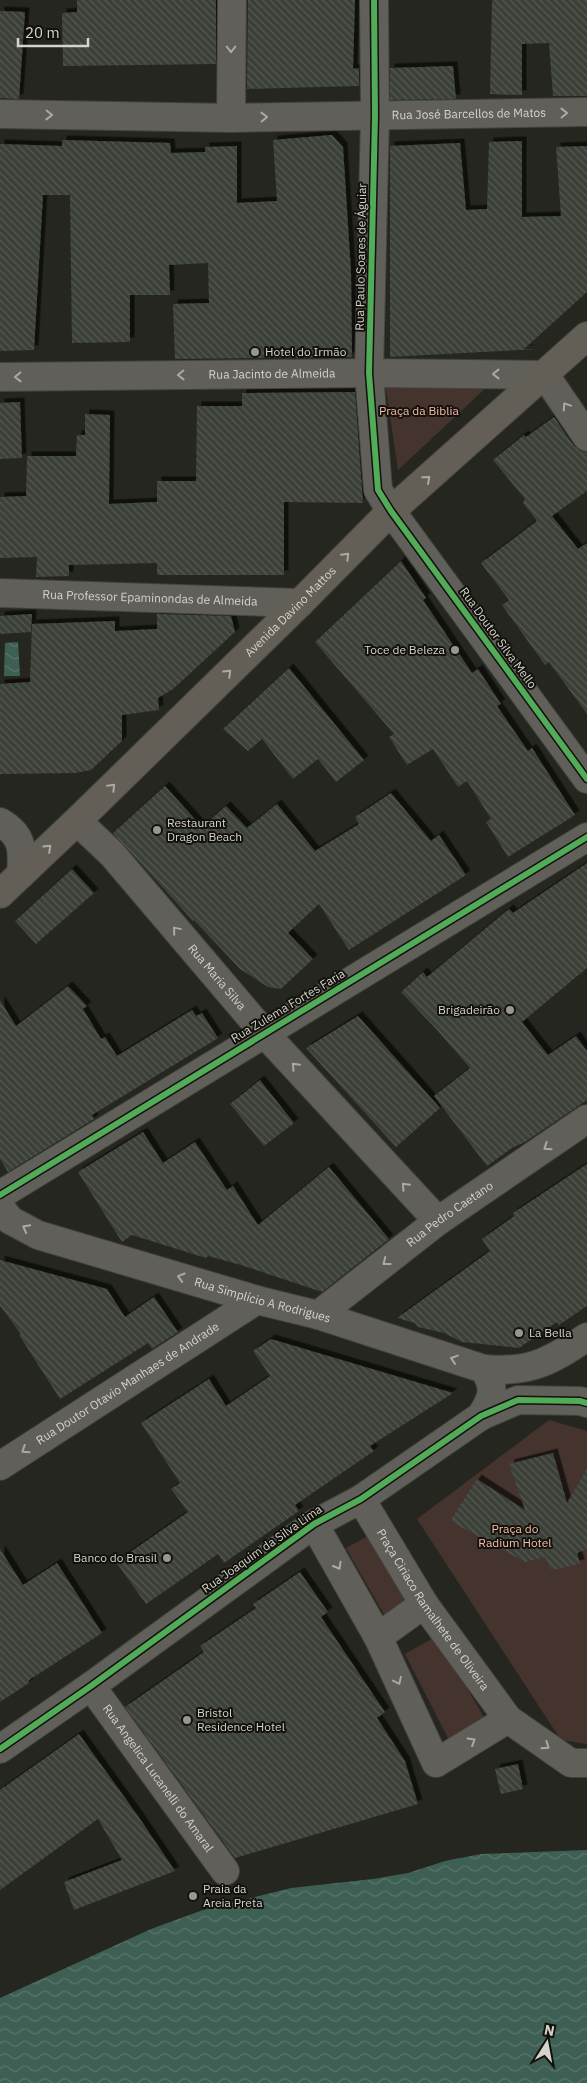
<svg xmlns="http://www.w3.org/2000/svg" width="587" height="2083" viewBox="0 0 587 2083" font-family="'IBM Plex Sans',sans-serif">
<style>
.green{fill:#45342e}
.water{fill:url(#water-waves)}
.building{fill:url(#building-back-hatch);filter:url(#shadow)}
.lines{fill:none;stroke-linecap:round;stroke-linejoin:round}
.minor-casing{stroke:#42423c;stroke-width:30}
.tertiary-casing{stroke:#42423c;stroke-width:30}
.primary-casing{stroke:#42423c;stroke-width:30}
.minor{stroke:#605f5a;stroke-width:28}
.tertiary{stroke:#605f5a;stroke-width:28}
.primary{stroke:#635f56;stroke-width:28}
.cycleway-casing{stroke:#12110b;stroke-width:9}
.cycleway{stroke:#51ab58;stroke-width:6}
.oneway{stroke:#ababa3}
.oneway2{stroke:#acaba2}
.poi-dot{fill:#97978f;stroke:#12110b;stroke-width:2}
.labels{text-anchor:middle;stroke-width:4;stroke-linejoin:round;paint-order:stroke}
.street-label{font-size:12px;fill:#d4d4cb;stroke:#12110b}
.poi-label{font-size:12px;fill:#d4d4cb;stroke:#12110b;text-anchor:start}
.park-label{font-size:12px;fill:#f9bbaa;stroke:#12110b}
</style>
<defs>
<pattern id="water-waves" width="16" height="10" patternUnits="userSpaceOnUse" patternTransform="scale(1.25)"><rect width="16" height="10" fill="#3e5f54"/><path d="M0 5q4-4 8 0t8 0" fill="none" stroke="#59756b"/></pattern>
<pattern id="building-back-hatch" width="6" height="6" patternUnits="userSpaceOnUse" patternTransform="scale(1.25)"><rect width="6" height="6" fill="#3b3f37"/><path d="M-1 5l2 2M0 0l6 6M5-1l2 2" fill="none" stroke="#565a53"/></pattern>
<filter id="shadow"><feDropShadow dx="4.5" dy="-4.5" stdDeviation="0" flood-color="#0009"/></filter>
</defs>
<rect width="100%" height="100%" fill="#262620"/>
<g class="green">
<path d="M385 382 491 383 398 470Z"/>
<path d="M549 1420 587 1431V1744L561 1740 417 1519Z"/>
<path d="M370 1535 408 1603 385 1616 346 1548Z"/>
<path d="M437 1636 485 1719 449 1740 405 1654Z"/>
</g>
<g class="water">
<path d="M18 642 20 676H4L5 643Z"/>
<path d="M587 1850V2083H0V1998L151 1929 203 1910 291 1888 373 1879 408 1873 445 1861 481 1854Z"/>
</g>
<g class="building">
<path d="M77 0H216V64L63 66 62 13 77 12Z"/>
<path d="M248 0H355L353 69 359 68V86L247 89Z"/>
<path d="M492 0H587V96H553L549 43 522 44V95L490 94Z"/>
<path d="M0 11 25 12 19 99 0 98Z"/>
<path d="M453 66 456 99 390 100V68Z"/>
<path d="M332 135 343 147 351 272 352 357 175 359 173 304 209 303 208 263 169 265 170 295H130V342L72 343 70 195H43L34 350 0 351V144L62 146V140L170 143 171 153 205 152V147L237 146V203L277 201 273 140Z"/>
<path d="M522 141V217L561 216 556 147 587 146V292L524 349H537L390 357V146L460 143 466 210 487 209 489 142Z"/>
<path d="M355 392 363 503 284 502V575H157V563L69 565V576L36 577 37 557 0 558V497L26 496 27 456H76L77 435H85V414L110 415 109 504 157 502V481H196L197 406H242V393Z"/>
<path d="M20 402 22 458 0 459V403Z"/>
<path d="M554 417 574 446 580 451 587 452V491L552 516 578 549 587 543V714L549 662 545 665 502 605 509 600 481 563 537 521 523 503 525 499 493 460 524 435 526 437Z"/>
<path d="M401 561 426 598 423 600 472 673 478 669 501 704 497 706 528 751 532 748 575 815 508 857 486 822 491 819 467 781 458 787 433 749 407 765 389 737 394 734 315 642Z"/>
<path d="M32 614 31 632 0 634V616Z"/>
<path d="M157 614 231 616 235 632 173 689 158 698 159 710 122 715V741L91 770 75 773 0 774V684L30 682 32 624 115 621V631L157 629Z"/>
<path d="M289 668 364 760 336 782 318 759 293 779 262 739 248 751 223 729Z"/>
<path d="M165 786 202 827 226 806 247 828 277 804 315 851 359 824 355 817 391 793 431 841 439 835 466 875 349 950 319 904 288 933 313 959 281 989 268 987 240 969 194 920 193 921 113 833Z"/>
<path d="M587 863V968L522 1022 548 1055 576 1036 587 1051V1100L525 1142 512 1148 487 1166 434 1096 470 1068 437 1030 401 992 423 972 427 977 509 909 513 913Z"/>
<path d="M72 869 94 893 36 944 15 921Z"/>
<path d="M68 986 87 1006 83 1009 101 1039 105 1037 117 1056 192 1010 196 1016 202 1013 218 1038 92 1115 94 1119 8 1172 0 1159V1000L16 1026Z"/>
<path d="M358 1016 440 1108 396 1147 306 1048Z"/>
<path d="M260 1080 294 1123 264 1146 230 1104Z"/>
<path d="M143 1132 163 1163 195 1142 227 1190 233 1186 258 1225 329 1167 389 1239 322 1292 241 1265 208 1256 206 1258 132 1235 122 1242 78 1172Z"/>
<path d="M587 1164V1306L559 1325 557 1322 519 1348 462 1342 444 1333 418 1327 415 1323 397 1318 490 1251 482 1239 514 1216 513 1213Z"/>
<path d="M0 1260 107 1289 125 1317 154 1297 178 1332 152 1349 148 1343 60 1399 19 1335 21 1334 0 1306Z"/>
<path d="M271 1339 453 1393 370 1446 374 1451 295 1505 299 1511 224 1563 218 1554 146 1604 116 1562 188 1512 171 1489 180 1483 141 1423 209 1379 226 1406 270 1376 253 1351Z"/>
<path d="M553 1453 567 1503 587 1469V1549L577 1553 580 1564 551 1570 545 1557 525 1562 450 1521 477 1479 525 1510 509 1464Z"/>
<path d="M0 1549 23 1585 57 1563 102 1633 29 1680V1683L0 1702Z"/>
<path d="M300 1572 328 1612 321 1617 385 1712 377 1718 405 1761 418 1804 235 1858 125 1707 204 1652 200 1646 256 1608 253 1604Z"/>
<path d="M79 1734 138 1816 175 1871 74 1910 64 1882 122 1860 98 1819 0 1890V1790Z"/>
<path d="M518 1764 523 1789 501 1794 495 1769Z"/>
</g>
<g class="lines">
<g class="minor-casing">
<g id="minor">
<path d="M374 0 375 116 369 373 378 490 391 511 587 779"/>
<path id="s1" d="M0 114 231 118 587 112"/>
<path d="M231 118 232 0"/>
<path d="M545 375 587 437"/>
<path id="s2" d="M0 593 300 603"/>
<path id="s3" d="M77 821 112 854 265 1034 438 1221"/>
<path d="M0 822C23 835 23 850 21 874"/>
<path d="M0 1195 587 837"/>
<path id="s4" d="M0 1466 257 1300"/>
<path id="s5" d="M361 1499 424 1604 508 1719 571 1763H587"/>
<path d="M314 1524 378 1637 436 1763 508 1719"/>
<path d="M378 1637 424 1604"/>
<path id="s6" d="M91 1686 225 1871"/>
</g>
</g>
<g class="tertiary-casing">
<g id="tertiary">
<path id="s7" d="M0 377 369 373 545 375"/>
<path id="s8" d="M0 1207 10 1220 38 1235 257 1300 318 1315 484 1369C496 1389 493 1397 481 1416"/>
<path id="s9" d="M318 1315 438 1221 587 1119"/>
<path d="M484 1369C530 1373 549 1362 587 1337"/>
<path d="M0 1749 91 1686 314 1524 361 1499 481 1416 518 1400 580 1401 587 1403"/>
</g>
</g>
<g class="primary-casing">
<g id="primary">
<path id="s10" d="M0 894 77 821 300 603 391 511 587 336"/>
</g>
</g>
<use href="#minor" class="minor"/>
<use href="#tertiary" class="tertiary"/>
<use href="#primary" class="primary"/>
<g class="cycleway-casing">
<g id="cycleway">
<path d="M374 0 375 116 369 373 378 490 391 511 587 779"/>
<path d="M0 1195 587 837"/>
<path d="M0 1749 91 1686 314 1524 361 1499 481 1416 518 1400 580 1401 587 1403"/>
</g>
</g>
<use href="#cycleway" class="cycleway"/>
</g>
<defs><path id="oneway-chevron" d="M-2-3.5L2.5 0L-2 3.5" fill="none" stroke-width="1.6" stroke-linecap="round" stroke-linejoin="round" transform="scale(1.25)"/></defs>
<g class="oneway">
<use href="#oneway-chevron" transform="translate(231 49) rotate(90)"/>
<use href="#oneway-chevron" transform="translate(564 113) rotate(-1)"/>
<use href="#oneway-chevron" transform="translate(49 115) rotate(1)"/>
<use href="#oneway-chevron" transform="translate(264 117) rotate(-1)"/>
<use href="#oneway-chevron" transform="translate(496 374) rotate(-180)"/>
<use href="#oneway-chevron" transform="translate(181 375) rotate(179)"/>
<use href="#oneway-chevron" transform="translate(18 377) rotate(179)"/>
<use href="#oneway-chevron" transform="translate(566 406) rotate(-124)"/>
<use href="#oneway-chevron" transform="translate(176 930) rotate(-130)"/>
<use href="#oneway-chevron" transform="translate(295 1066) rotate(-133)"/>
<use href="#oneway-chevron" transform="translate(547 1147) rotate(146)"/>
<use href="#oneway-chevron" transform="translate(405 1186) rotate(-133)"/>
<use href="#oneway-chevron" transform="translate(26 1228) rotate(-152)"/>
<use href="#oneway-chevron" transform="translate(386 1262) rotate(142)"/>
<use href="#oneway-chevron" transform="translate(181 1277) rotate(-163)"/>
<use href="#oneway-chevron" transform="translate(454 1359) rotate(-162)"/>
<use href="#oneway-chevron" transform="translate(25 1450) rotate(147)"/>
<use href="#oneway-chevron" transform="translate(338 1566) rotate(60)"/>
<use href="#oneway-chevron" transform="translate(398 1681) rotate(65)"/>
<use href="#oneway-chevron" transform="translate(472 1741) rotate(-31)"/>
<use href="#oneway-chevron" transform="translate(546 1746) rotate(35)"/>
</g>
<g class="oneway2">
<use href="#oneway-chevron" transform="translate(427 479) rotate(-41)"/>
<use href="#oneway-chevron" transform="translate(346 556) rotate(-45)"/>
<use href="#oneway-chevron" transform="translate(228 673) rotate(-44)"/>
<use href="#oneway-chevron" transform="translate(112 787) rotate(-45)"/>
<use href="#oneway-chevron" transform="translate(48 848) rotate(-43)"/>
</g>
<g class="poi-dot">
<circle cx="255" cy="352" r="5"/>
<circle cx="455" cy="650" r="5"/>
<circle cx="157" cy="830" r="5"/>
<circle cx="510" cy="1010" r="5"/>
<circle cx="519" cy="1333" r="5"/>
<circle cx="167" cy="1558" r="5"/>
<circle cx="187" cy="1720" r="5"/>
<circle cx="193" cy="1896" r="5"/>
</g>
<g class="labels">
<g class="street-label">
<text dy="4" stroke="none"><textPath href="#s1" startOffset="469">Rua José Barcellos de Matos</textPath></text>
<text transform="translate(361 257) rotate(-89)" y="4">Rua Paulo Soares de Águiar</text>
<text dy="4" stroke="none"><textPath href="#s7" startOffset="272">Rua Jacinto de Almeida</textPath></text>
<text dy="4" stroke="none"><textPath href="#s2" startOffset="150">Rua Professor Epaminondas de Almeida</textPath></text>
<text dy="4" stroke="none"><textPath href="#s10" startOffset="405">Avenida Davino Mattos</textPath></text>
<text transform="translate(498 638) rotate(54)" y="4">Rua Doutor Silva Mello</text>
<text dy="4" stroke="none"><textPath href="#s3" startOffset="210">Rua Maria Silva</textPath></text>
<text transform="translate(288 1006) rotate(-31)" y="4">Rua Zulema Fortes Faria</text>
<text dy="4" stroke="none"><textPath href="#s9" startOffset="166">Rua Pedro Caetano</textPath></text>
<text dy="4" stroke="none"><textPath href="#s8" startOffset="282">Rua Simplício A Rodrigues</textPath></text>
<text dy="4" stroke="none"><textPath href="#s4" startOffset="152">Rua Doutor Otavio Manhaes de Andrade</textPath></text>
<text transform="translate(262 1549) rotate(-35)" y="4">Rua Joaquim da Silva Lima</text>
<text dy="4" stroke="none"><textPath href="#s5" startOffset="132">Praça Ciriaco Ramalhete de Oliveira</textPath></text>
<text dy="4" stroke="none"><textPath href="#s6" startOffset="114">Rua Angelica Lucanelli do Amaral</textPath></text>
</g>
<g class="poi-label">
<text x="265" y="356">Hotel do Irmão</text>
<text x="445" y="654" text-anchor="end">Toce de Beleza</text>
<text x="167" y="827">Restaurant<tspan x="167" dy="14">Dragon Beach</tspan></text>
<text x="500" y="1014" text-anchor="end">Brigadeirão</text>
<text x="529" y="1337">La Bella</text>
<text x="157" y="1562" text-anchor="end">Banco do Brasil</text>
<text x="197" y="1717">Bristol<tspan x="197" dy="14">Residence Hotel</tspan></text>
<text x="203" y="1893">Praia da<tspan x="203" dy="14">Areia Preta</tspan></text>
</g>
<g class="park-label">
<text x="419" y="415">Praça da Biblia</text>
<text x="515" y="1533">Praça do<tspan x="515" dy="14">Radium Hotel</tspan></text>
</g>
</g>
<g transform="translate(547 2043) rotate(11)" stroke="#12110b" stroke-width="4" paint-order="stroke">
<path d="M0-4L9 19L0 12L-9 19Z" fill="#d4d4cb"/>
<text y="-8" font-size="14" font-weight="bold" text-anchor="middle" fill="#d4d4cb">N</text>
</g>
<path d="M18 38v8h70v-8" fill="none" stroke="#d4d4cb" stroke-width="2.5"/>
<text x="25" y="38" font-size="15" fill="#d4d4cb" stroke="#12110b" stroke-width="4" paint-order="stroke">20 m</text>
</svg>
